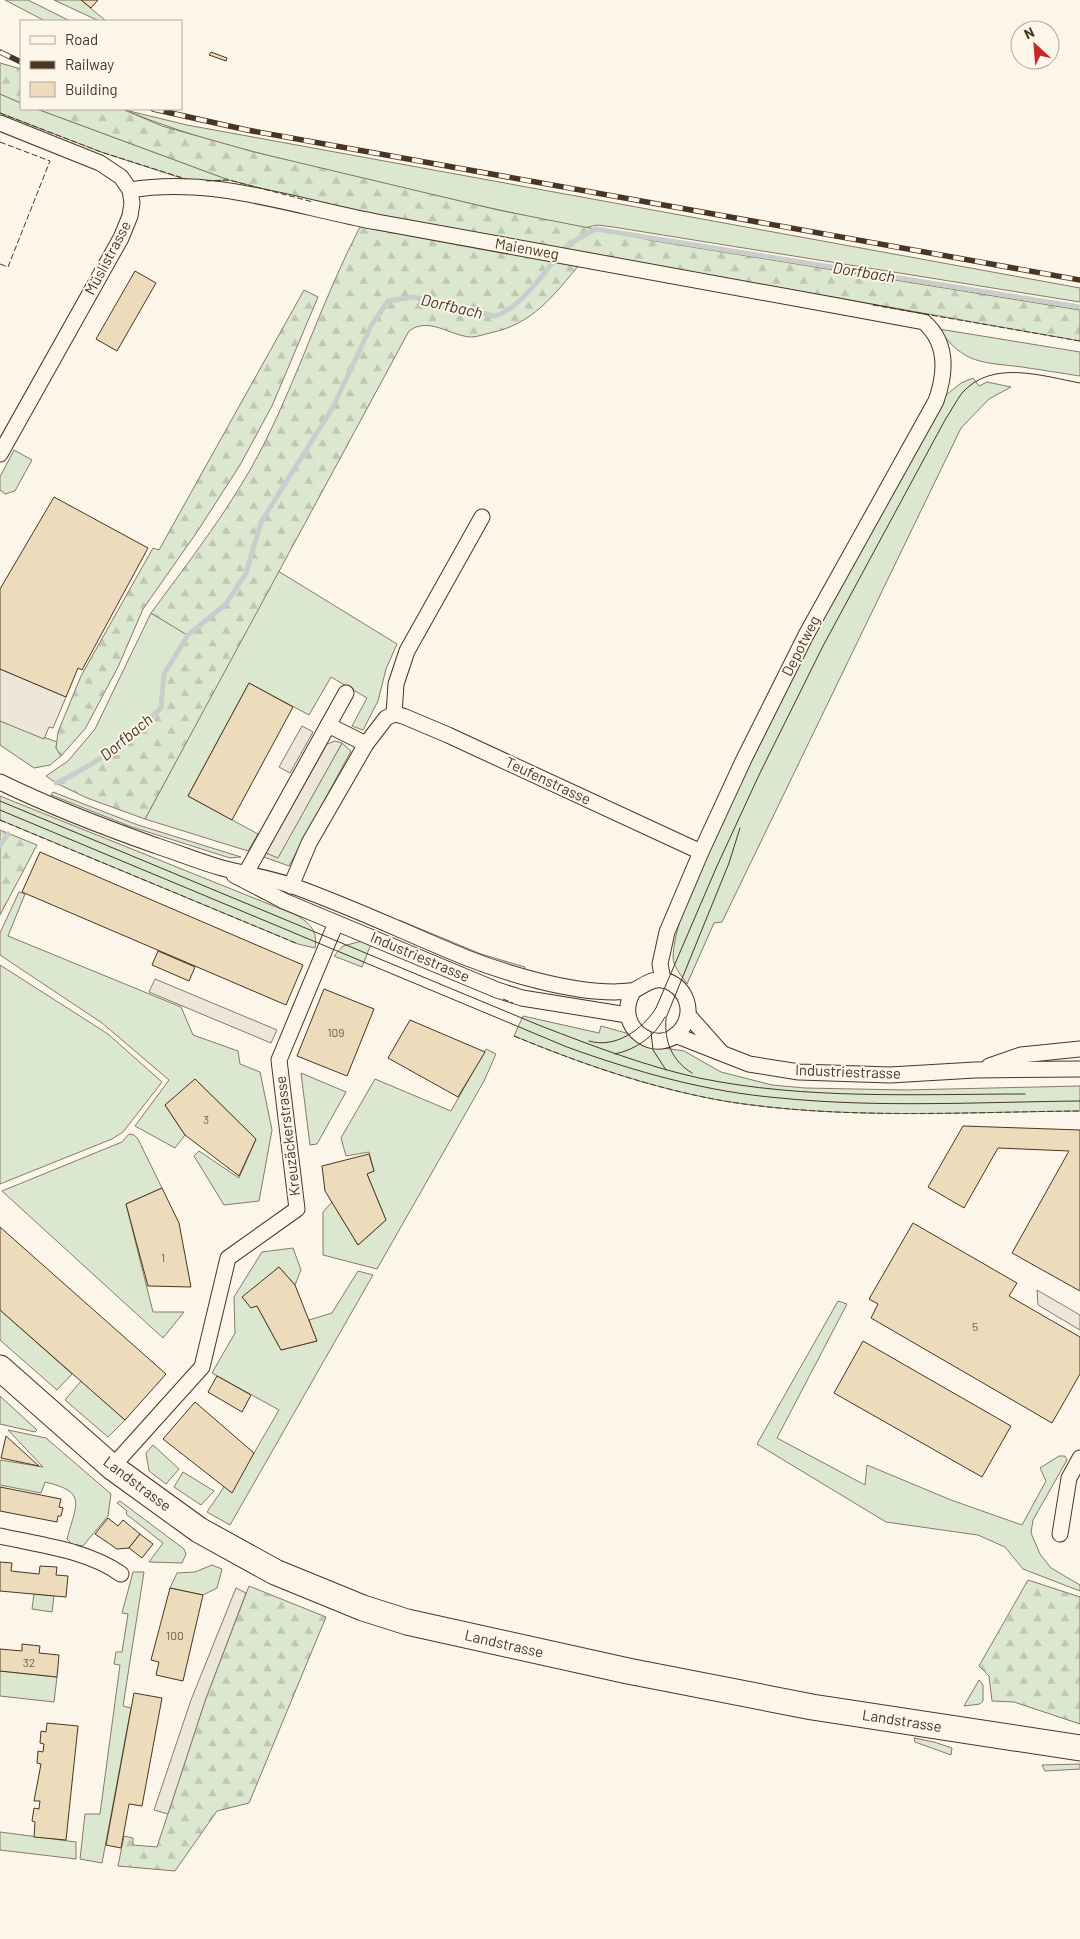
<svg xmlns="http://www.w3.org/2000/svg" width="1080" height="1939" viewBox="0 0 1080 1939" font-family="Barlow,sans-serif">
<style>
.grass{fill:#dce7d0;stroke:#887966}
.forest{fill:url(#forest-firs);stroke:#887966}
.parking{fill:#ede7d9;stroke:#887966}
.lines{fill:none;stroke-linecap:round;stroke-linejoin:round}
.stream{stroke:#c9cecd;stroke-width:5}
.building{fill:#ecdcbc;stroke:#4a3520}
.minor-casing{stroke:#4a3520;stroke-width:17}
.primary-casing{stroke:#4a3520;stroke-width:27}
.minor{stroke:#fbf6e9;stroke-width:15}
.primary{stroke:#fbf6e9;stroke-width:25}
.tram{stroke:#4a3520;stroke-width:1}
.rail-casing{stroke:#4a3520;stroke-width:5.5}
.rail{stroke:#fbf6e9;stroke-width:4;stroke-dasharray:11;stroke-linecap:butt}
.fence{stroke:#4a3520;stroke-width:1;stroke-dasharray:6 2.5;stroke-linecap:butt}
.labels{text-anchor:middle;stroke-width:4;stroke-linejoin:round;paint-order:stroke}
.number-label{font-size:12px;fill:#725f47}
.street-label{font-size:15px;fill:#4a3520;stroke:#fbf6e9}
.water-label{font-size:16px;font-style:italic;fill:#4a3520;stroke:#fbf6e9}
</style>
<defs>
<pattern id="forest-firs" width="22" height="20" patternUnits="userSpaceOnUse" patternTransform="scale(1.25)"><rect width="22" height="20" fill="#dce7d0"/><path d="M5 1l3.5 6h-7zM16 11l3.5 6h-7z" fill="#bec7b2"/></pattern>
</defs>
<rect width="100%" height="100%" fill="#fbf6e9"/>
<g class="grass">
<path d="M5 0H28L70 21H45Z"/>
<path d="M54 0H81L106 21H99Z"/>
<path d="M0 94 21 103V109H37L229 180 202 181 184 179 101 152 0 113Z"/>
<path d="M125 110 187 125 1080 288V302L613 227 597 225 584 228C500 211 416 191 332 171 262 154 191 138 125 110Z"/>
<path d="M939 329 1080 352V376C1061 373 1042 370 1022 367 983 362 964 365 939 329Z"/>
<path d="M973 378 979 386 987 382 1011 387 989 399 961 428 722 922 714 923 687 984C682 976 673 967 673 957 675 915 704 864 721 826 787 678 867 538 945 396L961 383Z"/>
<path d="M14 450 32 460 15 491 5 494 0 490V477Z"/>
<path d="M278 571 397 644 386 669 378 701 363 730 352 726 367 698 331 677 309 715 249 683 188 796 258 834 248 851 145 819Z"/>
<path d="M151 613 188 635 164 674 161 708C129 738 97 764 56 783L46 776 68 761 95 729Z"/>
<path d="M0 721 57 742 56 748 61 756 50 765 34 768 0 745Z"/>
<path d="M342 743 351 751 289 866 264 857 266 853 278 857Z"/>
<path d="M53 792 138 825 241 857 230 858 129 826 51 795Z"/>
<path d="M0 796 296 915C310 923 318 931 315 948L298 944 0 820Z"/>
<path d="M19 892 25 894 8 936 181 1007 193 1035 238 1051 240 1064 260 1072 272 1130 259 1201 224 1205 194 1156 199 1151 239 1178 256 1139 196 1080 165 1105 185 1135 175 1148 135 1126 169 1080 102 1023 0 955V933Z"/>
<path d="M399 920 481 954 525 967 524 970 496 963 398 923Z"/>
<path d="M362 941 371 944 362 967 334 956 343 946Z"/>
<path d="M0 965 108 1034 162 1082 123 1132 112 1139 0 1184Z"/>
<path d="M523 1016 599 1033 601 1026 626 1033 644 1045 684 1051 721 1072 772 1085 805 1088 905 1090 1080 1086V1111C962 1112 841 1120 724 1101 651 1088 582 1064 514 1036Z"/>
<path d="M486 1049 496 1054 484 1081 377 1269 323 1255V1212L332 1202 358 1245 386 1220 367 1174 374 1171 369 1152 346 1156 341 1138 375 1079 451 1111Z"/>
<path d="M301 1073 346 1092 317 1144 310 1145Z"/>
<path d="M129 1134 134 1135 138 1139 162 1188 126 1204 153 1312H184L163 1338 2 1191 122 1142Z"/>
<path d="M293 1248 301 1270 295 1285 279 1267 243 1297 257 1306 281 1350 317 1341 309 1320 332 1313 358 1271 373 1275 230 1525 207 1512 224 1487 254 1453 279 1410 212 1373 235 1333 234 1297 262 1252Z"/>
<path d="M838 1301 847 1304 777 1438 865 1485 867 1465 951 1500 1022 1525 1046 1481 1040 1468 1059 1456H1065L1067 1460 1033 1520 1031 1533 1040 1554 1051 1568 1080 1585V1591L1023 1569 1005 1547 978 1535 886 1522 757 1444Z"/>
<path d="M0 1310 72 1374 57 1390 0 1340Z"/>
<path d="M81 1381 125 1420 108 1437 65 1400Z"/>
<path d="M0 1396 37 1430 35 1432 0 1424Z"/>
<path d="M8 1430 46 1438 111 1494 108 1516 83 1546 72 1544 67 1539C76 1504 88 1492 45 1482L41 1493 0 1485V1460L43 1467Z"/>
<path d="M153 1445 179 1469 166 1484 149 1471 146 1453Z"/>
<path d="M183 1472 214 1491 201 1505 174 1487Z"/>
<path d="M120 1501 184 1549 186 1554 182 1563 149 1562 163 1543 126 1514 127 1511 117 1503Z"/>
<path d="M212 1565 222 1569 217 1588 203 1595 170 1588 177 1573 195 1572Z"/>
<path d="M133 1572H144L123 1706 131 1708 102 1863 80 1859 85 1814H100L120 1665 114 1664 116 1652H122L128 1614 122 1613Z"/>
<path d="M34 1594 54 1596 52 1612 32 1609Z"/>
<path d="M0 1671 57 1677 54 1702 0 1696Z"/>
<path d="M979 1680 983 1685V1701L980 1704 964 1706Z"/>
<path d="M914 1738 934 1742 952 1748 951 1755 915 1742Z"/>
<path d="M1080 1764V1769L1045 1771 1042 1765Z"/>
<path d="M0 1832 76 1842V1859L0 1850Z"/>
</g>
<g class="forest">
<path d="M0 63 21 69V103L0 94Z"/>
<path d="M37 109H122L162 126 254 152 498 210 655 241 1080 310V341L349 211 229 180Z"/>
<path d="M360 227 580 264C553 296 533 324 490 333 485 334 477 337 471 337 450 336 429 316 409 331L145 819 87 798 56 783C97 764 129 738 161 708L164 674 187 635 151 613C190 560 233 505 263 446 299 375 323 298 360 227Z"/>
<path d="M304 290 318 297 272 406 240 465 197 532 143 609 118 667 85 729 61 756 56 748 58 732 81 676 153 548 159 550Z"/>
<path d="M0 830 37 845 0 915Z"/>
<path d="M1028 1580 1080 1597V1724L1014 1702 992 1701 989 1676 979 1666Z"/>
<path d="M249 1586 326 1617 249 1803 217 1811 175 1871 118 1866 124 1836 133 1838V1845L157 1847 205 1701Z"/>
</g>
<g class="parking">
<path d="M0 669 66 697 53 728 49 727 44 739 0 721Z"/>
<path d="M302 726 313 732 290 773 279 767Z"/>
<path d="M335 741 342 743 278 858 266 853 327 744Z"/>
<path d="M155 979 277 1030 271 1043 149 992Z"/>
<path d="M1037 1290 1080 1315V1330L1038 1305Z"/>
<path d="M236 1588 246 1593 205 1701 168 1814 154 1810 191 1700Z"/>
</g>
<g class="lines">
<g class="stream">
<path d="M56 783C97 765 129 738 161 708L164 674 188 635 226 604 246 573 261 522 333 407 371 326 388 301 413 297 495 316C521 309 546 269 564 249 573 240 585 235 596 229L1080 307"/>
<path d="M0 845 8 834"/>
</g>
</g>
<g class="building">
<path d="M81 0H98L91 8Z"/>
<path d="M211 52 227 58 226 61 209 55Z"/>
<path d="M135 271 156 283 117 351 96 339Z"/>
<path d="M54 497 148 548 82 670 78 668 66 697 0 669V589Z"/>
<path d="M249 683 293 707 232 820 188 796Z"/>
<path d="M40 852 303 965 286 1005 22 892Z"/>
<path d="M158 951 195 967 189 981 152 965Z"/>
<path d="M324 989 374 1009 347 1076 297 1056Z"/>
<path d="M410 1020 485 1052 458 1097 388 1058Z"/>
<path d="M195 1079 256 1139 239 1176 185 1135 165 1105Z"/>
<path d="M963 1126 1080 1130V1291L1012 1253 1069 1151 998 1148 964 1208 928 1187Z"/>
<path d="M369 1154 374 1171 367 1174 386 1220 358 1245 325 1191 322 1166Z"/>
<path d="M162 1188 179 1223 191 1287 148 1286 126 1204Z"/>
<path d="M913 1223 1017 1283 1009 1296 1080 1337V1374L1052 1423 871 1318 878 1304 869 1299Z"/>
<path d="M0 1227 166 1374 125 1420 0 1310Z"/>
<path d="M279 1267 295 1285 317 1341 281 1350 257 1306 251 1308 242 1297Z"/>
<path d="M863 1341 1011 1426 982 1477 834 1393Z"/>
<path d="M217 1376 251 1395 242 1412 208 1392Z"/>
<path d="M195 1402 254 1453 232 1493 163 1439Z"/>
<path d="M6 1436 39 1466 1 1458Z"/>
<path d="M0 1487 61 1499 59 1507 63 1508 61 1516H58L57 1522 0 1511Z"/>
<path d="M108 1518 118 1526 123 1520 140 1534 129 1548 117 1549 95 1534Z"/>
<path d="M140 1534 153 1544 142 1558 129 1548Z"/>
<path d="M0 1562 12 1563 11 1571 39 1574 40 1566 57 1567 56 1575 68 1576 66 1597 0 1591Z"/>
<path d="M170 1588 203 1595 183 1681 156 1675 159 1662 151 1660Z"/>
<path d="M22 1644 40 1646 39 1653 59 1655 57 1677 0 1671V1649L22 1651Z"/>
<path d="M134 1693 162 1698 142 1806 129 1804 121 1848 106 1845Z"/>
<path d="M47 1723 78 1726 66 1840 34 1837 35 1822 32 1821 34 1808 39 1809 40 1801H34L41 1764 37 1763 38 1751 43 1752 44 1744 40 1743 41 1731 46 1732Z"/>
</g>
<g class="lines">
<g class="minor-casing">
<g id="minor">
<path d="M0 123 100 163 121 177 130 190 132 203 130 216 121 238 0 454"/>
<path d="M130 190C213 176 296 207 377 222 560 255 742 288 924 322 948 343 946 373 936 401L806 635 744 759 701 852 667 932 660 964 663 980"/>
<path d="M394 714 396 684 407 651 482 517"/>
<path d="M328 725 366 744"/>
<path d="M0 782C51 807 103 827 157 846 179 853 200 862 222 868 245 874 268 878 290 885 350 906 408 934 467 958 508 974 569 992 614 992 620 991 630 992 635 990 646 984 653 977 667 981 686 988 694 1010 683 1027 661 1061 610 1028 634 990"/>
<path d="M246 873 346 693"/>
<path d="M234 875 284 901 497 990 522 998 627 1015"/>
<path d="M291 886 309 843 366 744 386 718 394 714 403 716 448 735 701 852"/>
<path d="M688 1015 720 1051"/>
<path d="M675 1035 749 1064 799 1072 890 1075 975 1070 1080 1069"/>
<path d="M989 1066 1021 1055 1080 1049"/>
<path d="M112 1467 202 1367 228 1258 297 1209 279 1060 336 923"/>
<path d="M1060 1534 1069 1478 1080 1458"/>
<path d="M0 1536C40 1545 87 1550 121 1574"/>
</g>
</g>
<g class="primary-casing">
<path id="primary" d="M0 1368 112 1467 199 1530 275 1572 363 1608 407 1622 628 1671 812 1707 1080 1748"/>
</g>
<use href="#minor" class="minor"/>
<use href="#primary" class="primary"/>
<g class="tram">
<path d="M0 801 541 1026C593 1046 645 1066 699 1078 806 1100 917 1094 1025 1094"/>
<path d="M0 810 567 1047C636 1072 707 1092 780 1098 879 1108 981 1102 1080 1101"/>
<path d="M651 1032 653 1050 666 1070"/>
<path d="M589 1041C615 1049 642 1030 656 1008L717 866 759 775 823 646 945 420C951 411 956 401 962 393 992 359 1042 376 1080 383"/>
<path d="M615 1054C637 1049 654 1037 665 1017"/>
<path d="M692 1073C672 1061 664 1041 666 1018L729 863 740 828"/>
</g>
<g class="rail-casing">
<g id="rail">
<path d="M0 52 21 62"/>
<path d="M153 109 247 130 1080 280"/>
</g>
</g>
<use href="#rail" class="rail"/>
<g class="fence">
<path d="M0 113 101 152 186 179"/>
<path d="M0 142 50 161 8 267 0 264"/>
<path d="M206 181 229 180 313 202"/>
<path d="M873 305 1080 341"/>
<path d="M0 820 298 944"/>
<path d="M503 999 513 1003"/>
<path d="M514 1036C582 1064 651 1088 724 1101 841 1120 962 1112 1080 1111"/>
</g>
</g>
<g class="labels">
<g class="number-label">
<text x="336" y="1037">109</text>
<text x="206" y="1124">3</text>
<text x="163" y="1262">1</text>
<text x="975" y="1331">5</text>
<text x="175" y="1640">100</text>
<text x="29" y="1667">32</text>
</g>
<g class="street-label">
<text transform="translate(527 249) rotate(10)" y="5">Maienweg</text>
<text transform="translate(108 258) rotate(-62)" y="5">Müslistrasse</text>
<text transform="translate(801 646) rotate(-63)" y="5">Depotweg</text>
<text transform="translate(548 781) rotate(25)" y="5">Teufenstrasse</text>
<text transform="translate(420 957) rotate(23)" y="5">Industriestrasse</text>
<text transform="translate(848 1072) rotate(2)" y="5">Industriestrasse</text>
<text transform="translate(288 1136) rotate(-97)" y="5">Kreuzäckerstrasse</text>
<text transform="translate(137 1484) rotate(37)" y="5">Landstrasse</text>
<text transform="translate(504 1644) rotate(13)" y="5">Landstrasse</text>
<text transform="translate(902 1721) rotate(9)" y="5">Landstrasse</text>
</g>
<g class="water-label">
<text transform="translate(864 272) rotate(9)" y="6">Dorfbach</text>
<text transform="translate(452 306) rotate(13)" y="6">Dorfbach</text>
<text transform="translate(126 737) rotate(-40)" y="6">Dorfbach</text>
</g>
</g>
<rect x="20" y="20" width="162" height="90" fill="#fbf6e9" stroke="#b4a999"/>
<rect x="30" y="36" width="25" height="8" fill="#fbf6e9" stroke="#b4a999"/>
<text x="65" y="45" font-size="15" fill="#4a3520">Road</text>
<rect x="30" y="61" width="25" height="8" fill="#4a3520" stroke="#b4a999"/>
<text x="65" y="70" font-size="15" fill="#4a3520">Railway</text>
<rect x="30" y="82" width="25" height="15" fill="#ecdcbc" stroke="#b4a999"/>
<text x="65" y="95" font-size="15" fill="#4a3520">Building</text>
<g transform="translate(1035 45) rotate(334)"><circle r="24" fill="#fbf6e9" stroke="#b4a999"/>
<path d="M0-4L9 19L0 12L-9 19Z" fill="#c62828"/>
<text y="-8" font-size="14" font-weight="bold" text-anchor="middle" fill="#4a3520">N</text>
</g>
</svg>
